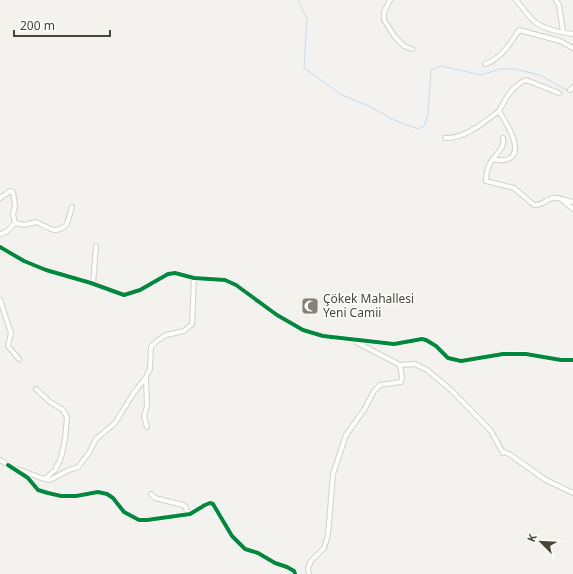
<svg xmlns="http://www.w3.org/2000/svg" width="573" height="574" viewBox="0 0 573 574" font-family="'Noto Sans',sans-serif">
<style>
.lines{fill:none;stroke-linecap:round;stroke-linejoin:round}
.stream{stroke:#c0ddf1;stroke-width:1}
.minor-casing{stroke:#d2d0cb;stroke-width:6}
.minor{stroke:#fdfdfc;stroke-width:4}
.cycleway-casing{stroke:#fff;stroke-width:6}
.cycleway{stroke:#00873e;stroke-width:4}
.labels{text-anchor:middle;stroke-width:3;stroke-linejoin:round;paint-order:stroke}
.poi-label{font-size:12px;fill:#4b4439;stroke:#fff;text-anchor:start}
</style>
<rect width="100%" height="100%" fill="#f4f2ee"/>
<g class="lines">
<path class="stream" d="M298 0 307 19 304 68 342 95 369 106 394 120 418 129 425 125 428 113 431 70 441 66 481 75 500 69H516L542 76 568 91"/>
<g class="minor-casing">
<g id="minor">
<path d="M390 0 384 12V20L395 37 404 46 412 49"/>
<path d="M516 0C521 5 525 12 530 17 539 29 559 32 573 34"/>
<path d="M556 0 559 5 563 32"/>
<path d="M485 64C501 59 510 44 519 30L560 41 573 48"/>
<path d="M570 90 573 87"/>
<path d="M445 138C465 139 484 122 499 111"/>
<path d="M503 138C505 147 498 152 493 159 488 165 486 173 486 181L514 188 534 205C538 205 542 204 546 201 558 193 563 201 573 209"/>
<path d="M492 160C497 160 504 161 508 159 526 152 505 121 499 111 506 98 512 86 526 80L559 93"/>
<path d="M0 198 10 191 13 192 15 206 13 214 15 223 6 232 0 234"/>
<path d="M562 199 573 202"/>
<path d="M15 223 24 225 36 222C49 227 55 236 67 224L72 207"/>
<path d="M0 247 24 261 46 270 91 283 124 295 140 290 168 274 175 273 194 278 225 280 236 285 277 315 303 330 323 336 394 344 422 339 426 340 436 346 448 358 461 361 503 354H526L561 360H573"/>
<path d="M93 284 96 246"/>
<path d="M0 300 11 333 8 346 19 359"/>
<path d="M356 342 400 365 415 364 427 370 451 390 491 431 503 453"/>
<path d="M146 378 147 406 144 416 147 427"/>
<path d="M36 389 50 402 63 410 67 417 65 439 61 458 55 470 45 479"/>
<path d="M502 451 509 454 546 480 573 493"/>
<path d="M0 460 10 466"/>
<path d="M8 465 28 478 38 490 48 493 61 496H76L98 492 107 494 113 498 124 512 139 520H147L190 514 205 505 210 503 213 504 232 536 245 549 258 553 275 563 287 567 294 571 295 574"/>
<path d="M18 469 41 478 50 480 69 470 78 467 89 453 96 439 115 423 133 394 146 377 150 369 151 347 157 341 166 335 184 331 192 324 194 278"/>
<path d="M151 494 155 498 183 505 186 507 187 514"/>
<path d="M309 574 308 568 311 561 324 548 328 535 333 474 346 435 364 410 374 391 380 385 401 382 402 377 400 365"/>
</g>
</g>
<use href="#minor" class="minor"/>
<g class="cycleway-casing">
<g id="cycleway">
<path d="M0 247 24 261 46 270 91 283 124 295 140 290 168 274 175 273 194 278 225 280 236 285 277 315 303 330 323 336 394 344 422 339 426 340 436 346 448 358 461 361 503 354H526L561 360H573"/>
<path d="M8 465 28 478 38 490 48 493 61 496H76L98 492 107 494 113 498 124 512 139 520H147L190 514 205 505 210 503 213 504 232 536 245 549 258 553 275 563 287 567 294 571 295 574"/>
</g>
</g>
<use href="#cycleway" class="cycleway"/>
</g>
<defs>
<g id="mosque-square" transform="scale(0.9)"><rect x="-9" y="-9" width="18" height="18" rx="4" fill="#868178" stroke="#fff"/><path d="M3.5-4.9A6 6 0 1 0 3.5 4.9A5 5 0 1 1 3.5-4.9Z" fill="#fff"/></g>
</defs>
<g fill-rule="evenodd">
<use href="#mosque-square" x="310" y="306"/>
</g>
<g class="labels">
<g class="poi-label">
<text x="323" y="303">Çökek Mahallesi<tspan x="323" dy="14">Yeni Camii</tspan></text>
</g>
</g>
<g transform="translate(541 542) rotate(294)" stroke="#ffffff" stroke-width="3" paint-order="stroke">
<path d="M0-3L7 15L0 10L-7 15Z" fill="#4b4439"/>
<text y="-6" font-size="11" font-weight="bold" text-anchor="middle" fill="#4b4439">K</text>
</g>
<path d="M14 30v6h96v-6" fill="none" stroke="#4b4439" stroke-width="2"/>
<text x="20" y="30" font-size="12" fill="#4b4439" stroke="#ffffff" stroke-width="3" paint-order="stroke">200 m</text>
</svg>
